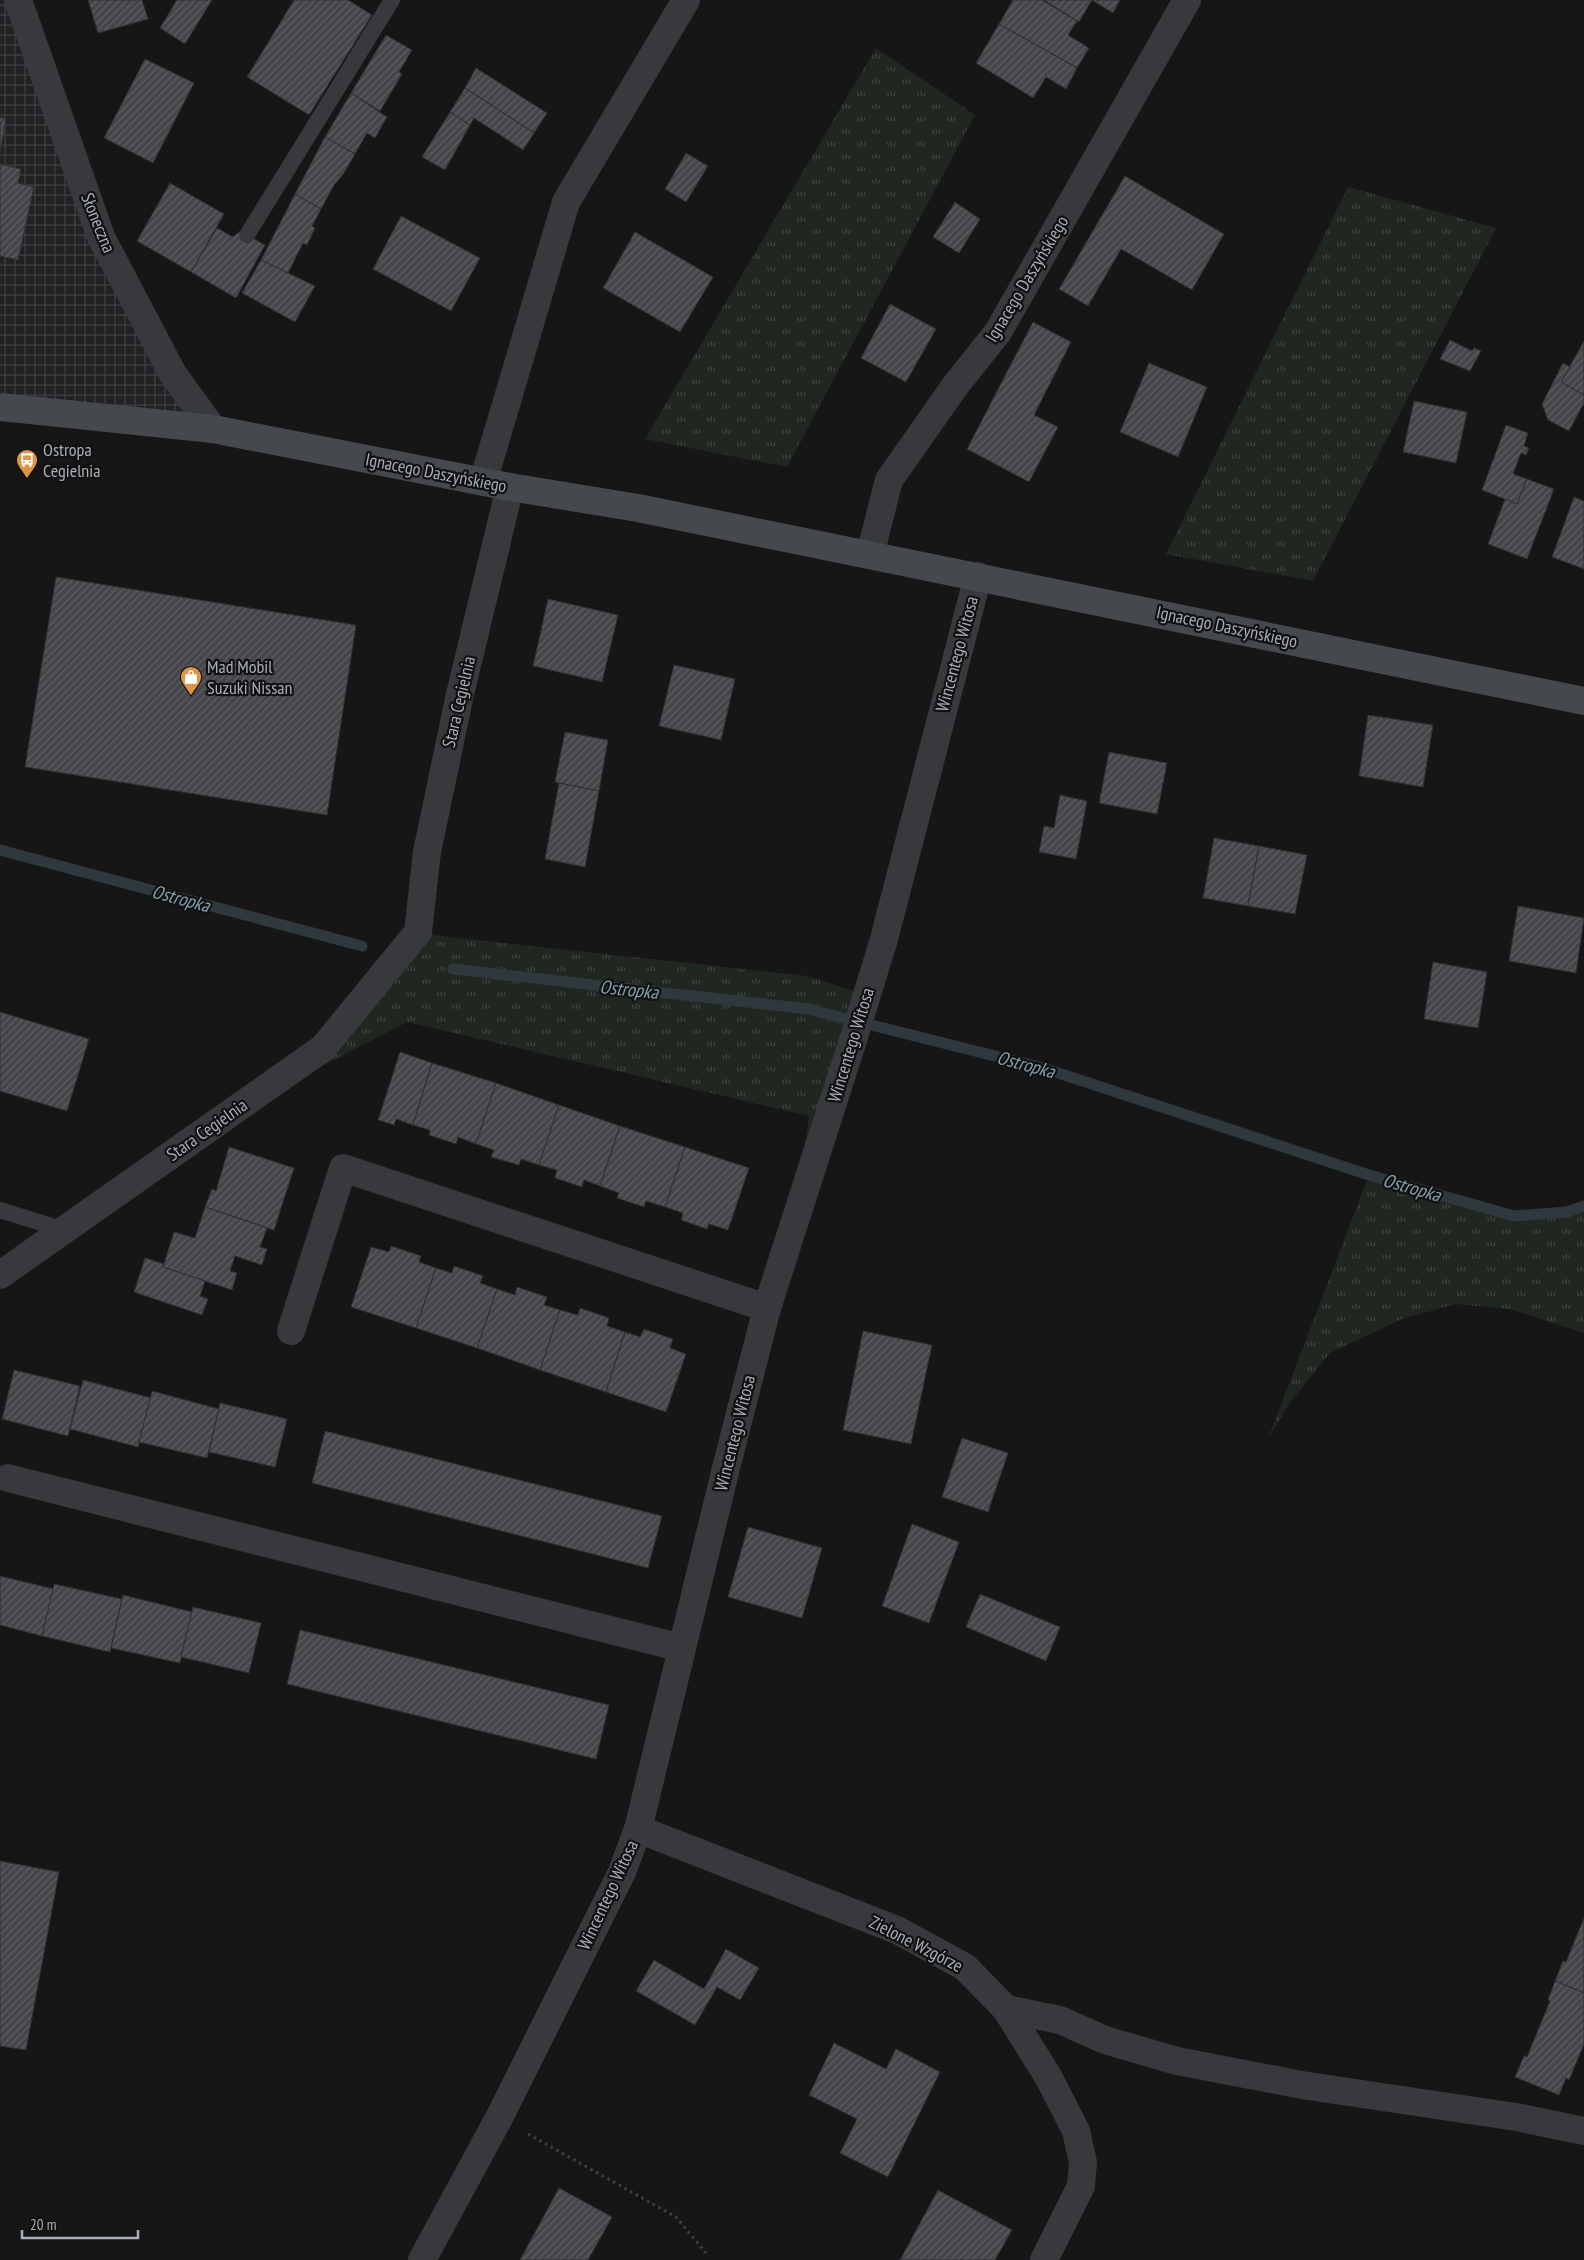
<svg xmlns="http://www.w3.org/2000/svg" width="1584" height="2260" viewBox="0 0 1584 2260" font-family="'PT Sans Narrow',sans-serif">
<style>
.industrial{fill:url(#industrial-grid)}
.grass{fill:url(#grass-tufts)}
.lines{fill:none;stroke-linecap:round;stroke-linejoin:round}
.stream{stroke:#2f383c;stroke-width:11}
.building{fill:url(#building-hatch);stroke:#303033}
.path{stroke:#3d4043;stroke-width:3;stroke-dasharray:2.5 4;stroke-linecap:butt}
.service{stroke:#37393c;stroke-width:16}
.minor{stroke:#37393c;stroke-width:28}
.secondary{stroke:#45484c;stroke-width:28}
.labels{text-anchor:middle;stroke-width:4.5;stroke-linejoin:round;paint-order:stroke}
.street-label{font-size:18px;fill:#a9afb6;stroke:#111112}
.poi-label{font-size:18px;fill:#a9afb6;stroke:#111112;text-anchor:start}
.water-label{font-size:19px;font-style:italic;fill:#84a0ad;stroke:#111112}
</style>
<defs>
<pattern id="industrial-grid" width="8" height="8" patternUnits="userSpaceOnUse" patternTransform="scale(1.25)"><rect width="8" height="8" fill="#222224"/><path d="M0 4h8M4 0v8" fill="none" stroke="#3f4042"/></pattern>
<pattern id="grass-tufts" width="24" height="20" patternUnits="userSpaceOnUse" patternTransform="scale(1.25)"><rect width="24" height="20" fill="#202720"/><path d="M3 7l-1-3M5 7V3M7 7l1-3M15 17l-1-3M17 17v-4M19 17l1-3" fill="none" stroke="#3e443e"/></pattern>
<pattern id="building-hatch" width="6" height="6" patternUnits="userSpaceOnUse" patternTransform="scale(1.25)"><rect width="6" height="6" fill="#45464a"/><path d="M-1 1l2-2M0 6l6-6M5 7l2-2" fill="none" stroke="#5d5e62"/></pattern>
</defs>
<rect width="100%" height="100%" fill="#161617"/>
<path class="industrial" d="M0 0H18L101 237 213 429 0 407Z"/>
<g class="grass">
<path d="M876 48 975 115 787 467 645 439Z"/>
<path d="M1348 187 1496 228 1313 581 1166 554Z"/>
<path d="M418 932 449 937 807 976 870 996 788 1255 809 1116 407 1022 226 1116 323 1048Z"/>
<path d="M1369 1175 1514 1216 1567 1212 1584 1206V1333L1510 1309 1456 1304 1402 1319 1330 1353 1291 1401 1268 1439Z"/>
</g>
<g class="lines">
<g class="stream">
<path d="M0 850 362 946"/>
<path d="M453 969 808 1009 1043 1068 1369 1175 1514 1216 1567 1212 1584 1206"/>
</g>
</g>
<g class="building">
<path d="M88 0H142L148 19 98 33Z"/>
<path d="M177 0H212L185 44 160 28Z"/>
<path d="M294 0H348L372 15 309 115 247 77Z"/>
<path d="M1013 0H1042L1077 21 1068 35 1089 48 1077 68 999 24Z"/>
<path d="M1044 0H1120L1113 13 1092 0 1079 22Z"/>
<path d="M999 24 1077 68 1066 89 1046 77 1033 98 976 63Z"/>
<path d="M386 35 412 50 399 72 402 74 380 111 351 93Z"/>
<path d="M145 59 194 83 153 163 104 138Z"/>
<path d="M476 68 547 113 534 133 465 88Z"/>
<path d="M465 88 534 133 523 150 474 118 470 125 450 112Z"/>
<path d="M351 93 387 117 375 138 367 133 355 154 325 137Z"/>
<path d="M450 112 470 125 445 170 422 157Z"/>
<path d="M0 117 6 119 0 153Z"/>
<path d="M325 137 355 154 344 173 334 185 321 209 295 194Z"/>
<path d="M686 153 708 166 686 202 665 189Z"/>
<path d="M0 164 21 169 18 183 34 187 18 260 0 256Z"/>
<path d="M1125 176 1224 234 1192 290 1121 249 1088 306 1059 289Z"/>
<path d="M170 183 224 214 191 272 137 241Z"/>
<path d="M295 194 321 209 312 226 315 228 307 245 303 243 288 273 261 260Z"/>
<path d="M955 202 980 219 959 253 933 237Z"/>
<path d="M401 216 480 258 451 311 373 269Z"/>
<path d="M217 228 233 237 240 231 265 245 236 298 191 272Z"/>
<path d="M635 232 713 277 680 332 603 288Z"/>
<path d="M261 260 315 286 295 322 242 293Z"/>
<path d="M890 304 936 329 906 382 861 358Z"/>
<path d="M1033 322 1071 342 1034 415 1058 427 1029 482 967 449Z"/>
<path d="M1450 340 1472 351 1474 348 1481 351 1470 371 1440 359Z"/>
<path d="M1584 341V395L1561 382Z"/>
<path d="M1149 363 1207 387 1178 457 1120 432Z"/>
<path d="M1563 363 1570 367 1561 382 1584 395V403L1569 431 1548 420 1542 404Z"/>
<path d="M1414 401 1467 412 1456 463 1403 452Z"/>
<path d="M1506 425 1528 433 1524 446 1529 448 1526 455 1521 453 1513 474 1527 479 1517 504 1482 490Z"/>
<path d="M1527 479 1554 489 1527 559 1488 544 1505 499 1517 504Z"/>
<path d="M1574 497 1584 501V569L1552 557Z"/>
<path d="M56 577 356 625 327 815 25 767Z"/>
<path d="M548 599 618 615 602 682 533 666Z"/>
<path d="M674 665 735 679 721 740 659 726Z"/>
<path d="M1368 715 1433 725 1423 787 1359 776Z"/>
<path d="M565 732 608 740 599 791 555 782Z"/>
<path d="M1109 752 1167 763 1157 814 1099 803Z"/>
<path d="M559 783 599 791 585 867 545 859Z"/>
<path d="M1060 795 1087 801 1076 859 1039 852 1044 826 1054 828Z"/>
<path d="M1214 838 1259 846 1248 906 1203 898Z"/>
<path d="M1259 846 1307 855 1295 914 1248 906Z"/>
<path d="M1518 906 1584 918 1576 973 1509 961Z"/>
<path d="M1433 962 1487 972 1478 1028 1424 1019Z"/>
<path d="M0 1012 89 1039 67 1111 0 1091Z"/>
<path d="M400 1052 432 1063 413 1125 396 1119 394 1125 378 1120Z"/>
<path d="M432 1063 496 1083 476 1144 458 1137 456 1144 429 1135 430 1130 413 1125Z"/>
<path d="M496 1083 559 1105 539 1165 521 1159 519 1165 491 1157 494 1150 476 1144Z"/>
<path d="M559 1105 620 1126 600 1186 584 1180 582 1187 555 1178 557 1170 539 1165Z"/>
<path d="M620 1126 685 1147 665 1207 646 1201 644 1207 617 1198 619 1193 600 1186Z"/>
<path d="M229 1147 294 1168 274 1230 205 1207 212 1189 216 1191Z"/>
<path d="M685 1147 749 1168 728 1230 709 1224 707 1229 681 1220 683 1213 665 1207Z"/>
<path d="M205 1207 267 1228 260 1247 267 1249 262 1265 235 1256 230 1271 237 1273 232 1290 163 1267 174 1232 195 1238Z"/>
<path d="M391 1246 421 1256 419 1262 436 1268 416 1328 351 1307 371 1247 389 1252Z"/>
<path d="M145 1258 164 1264 163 1267 205 1281 200 1296 208 1299 202 1315 134 1292Z"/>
<path d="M454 1266 483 1276 480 1283 497 1289 477 1348 416 1328 436 1268 452 1273Z"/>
<path d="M517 1287 547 1297 544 1305 560 1310 540 1370 477 1348 497 1289 515 1295Z"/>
<path d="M580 1308 609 1318 607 1326 625 1332 606 1392 540 1370 560 1310 578 1315Z"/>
<path d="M644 1329 673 1339 670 1348 686 1354 666 1412 606 1392 625 1332 640 1337Z"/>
<path d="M863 1331 932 1345 911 1444 843 1430Z"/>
<path d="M14 1370 80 1386 68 1436 2 1419Z"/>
<path d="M83 1380 151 1398 138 1447 70 1429Z"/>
<path d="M152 1391 219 1409 207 1458 139 1442Z"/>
<path d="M220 1403 287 1419 275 1467 209 1452Z"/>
<path d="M325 1431 662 1516 648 1568 312 1483Z"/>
<path d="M962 1438 1008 1453 988 1512 942 1497Z"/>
<path d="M912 1524 959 1542 929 1623 882 1606Z"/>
<path d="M748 1527 822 1548 802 1618 728 1597Z"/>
<path d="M0 1576 54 1589 42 1636 0 1625Z"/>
<path d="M54 1584 122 1599 110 1652 42 1636Z"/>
<path d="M980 1594 1060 1627 1046 1661 966 1627Z"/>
<path d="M123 1595 192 1612 180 1663 111 1648Z"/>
<path d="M193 1607 261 1623 249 1673 181 1657Z"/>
<path d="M300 1630 609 1705 596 1759 287 1684Z"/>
<path d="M0 1861 59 1872 26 2050 0 2046Z"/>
<path d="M1584 1918V1993L1555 1981 1563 1961 1566 1962Z"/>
<path d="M726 1949 759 1968 740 2000 717 1987 695 2025 636 1991 654 1960 704 1989Z"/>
<path d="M1555 1981 1584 1993V2044L1569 2080 1566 2078 1559 2095 1515 2077 1524 2056 1527 2057 1550 2001 1548 2000Z"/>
<path d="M834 2043 886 2069 896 2049 940 2072 888 2177 840 2153 857 2119 809 2095Z"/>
<path d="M559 2188 612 2217 588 2260H520Z"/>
<path d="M938 2190 1012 2230 995 2260H900Z"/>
</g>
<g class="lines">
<path class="path" d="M528 2134 676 2217 706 2253"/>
<g class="service">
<path d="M247 235 392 0"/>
<path d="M0 1210 64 1230"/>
</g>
<g class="minor">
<path d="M18 0 101 237 173 374 213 429"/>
<path d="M483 482 566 202 686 0"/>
<path d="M870 555 889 480 955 386 998 332 1187 0"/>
<path d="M0 1275 323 1048 418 932 427 852 460 694 510 487"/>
<path d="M291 1331 343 1168 767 1308"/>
<path d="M8 1478 682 1648"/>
<path d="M638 1829 897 1930 965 1967 1006 2009 1049 2078 1076 2131 1083 2162 1081 2186 1044 2260"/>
<path d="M1006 2009 1060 2020 1105 2040 1177 2061 1302 2085 1516 2117 1584 2131"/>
<path d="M422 2260 499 2118 622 1872 638 1829 726 1468 767 1308 854 1037 884 939 978 576"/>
</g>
<path class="secondary" d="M0 407 213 429 510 487 638 508 1584 701"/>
</g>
<defs>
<g id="bus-pin" transform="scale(1.125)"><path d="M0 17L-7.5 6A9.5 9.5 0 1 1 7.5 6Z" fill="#dd9548" stroke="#111112"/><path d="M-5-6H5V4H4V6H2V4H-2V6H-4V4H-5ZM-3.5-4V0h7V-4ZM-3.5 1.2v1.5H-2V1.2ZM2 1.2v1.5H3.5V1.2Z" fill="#fff"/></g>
<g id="shop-pin" transform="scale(1.125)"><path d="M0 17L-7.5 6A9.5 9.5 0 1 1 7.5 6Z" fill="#dd9548" stroke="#111112"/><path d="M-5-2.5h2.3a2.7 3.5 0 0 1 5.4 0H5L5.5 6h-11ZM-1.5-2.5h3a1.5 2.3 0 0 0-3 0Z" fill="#fff"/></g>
</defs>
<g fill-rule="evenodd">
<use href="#bus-pin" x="27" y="460"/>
<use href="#shop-pin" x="191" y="677"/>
</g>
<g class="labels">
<g class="street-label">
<text transform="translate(98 223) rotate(68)" y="6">Słoneczna</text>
<text transform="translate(1027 279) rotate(-59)" y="6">Ignacego Daszyńskiego</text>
<text transform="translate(436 473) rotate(11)" y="6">Ignacego Daszyńskiego</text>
<text transform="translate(1227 627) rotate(12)" y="6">Ignacego Daszyńskiego</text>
<text transform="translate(957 654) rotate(-75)" y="6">Wincentego Witosa</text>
<text transform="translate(459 702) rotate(-77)" y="6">Stara Cegielnia</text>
<text transform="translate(851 1045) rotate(-73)" y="6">Wincentego Witosa</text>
<text transform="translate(207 1130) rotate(-35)" y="6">Stara Cegielnia</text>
<text transform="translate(735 1433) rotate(-76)" y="6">Wincentego Witosa</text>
<text transform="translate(608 1895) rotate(-65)" y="6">Wincentego Witosa</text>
<text transform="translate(916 1944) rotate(27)" y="6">Zielone Wzgórze</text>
</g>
<g class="poi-label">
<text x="43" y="456">Ostropa<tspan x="43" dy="21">Cegielnia</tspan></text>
<text x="207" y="673">Mad Mobil<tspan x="207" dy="21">Suzuki Nissan</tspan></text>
</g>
<g class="water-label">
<text transform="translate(181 898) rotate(15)" y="7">Ostropka</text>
<text transform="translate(629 989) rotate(6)" y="7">Ostropka</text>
<text transform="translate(1026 1064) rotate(15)" y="7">Ostropka</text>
<text transform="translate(1412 1187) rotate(16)" y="7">Ostropka</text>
</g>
</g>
<path d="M22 2230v8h116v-8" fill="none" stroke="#a9afb6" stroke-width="2.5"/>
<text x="30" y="2230" font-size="15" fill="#a9afb6" stroke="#111112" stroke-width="4" paint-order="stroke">20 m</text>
</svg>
